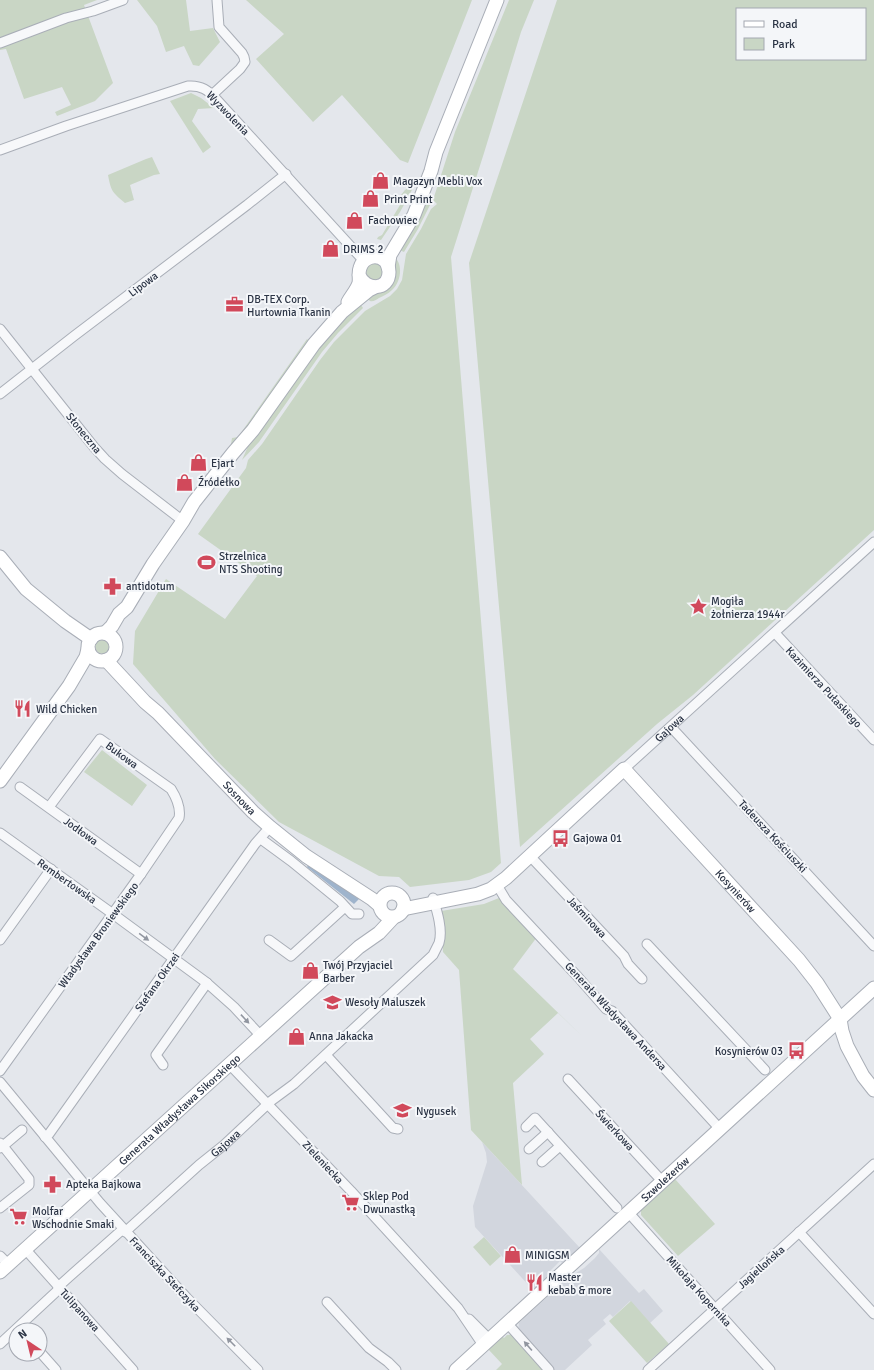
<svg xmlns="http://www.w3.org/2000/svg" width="874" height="1370" font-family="Signika,sans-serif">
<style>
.built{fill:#d2d6de}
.green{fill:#c9d6c5;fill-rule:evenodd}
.water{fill:#9fb4cc}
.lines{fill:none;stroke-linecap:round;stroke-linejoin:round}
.street-casing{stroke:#a9aeb7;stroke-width:11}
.secondary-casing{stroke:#a9aeb7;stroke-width:15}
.street{stroke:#f7f8fa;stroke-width:9}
.secondary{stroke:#fff;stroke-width:13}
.oneway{fill:#9196a0}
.labels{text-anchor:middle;stroke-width:4;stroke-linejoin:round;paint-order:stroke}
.street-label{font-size:11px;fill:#2b3445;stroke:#f4f6f9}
.poi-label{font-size:11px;fill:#2b3445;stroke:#f4f6f9;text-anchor:start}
</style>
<rect width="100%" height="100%" fill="#e4e7ec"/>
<path class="built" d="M482 1142 580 1248 562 1263 560 1261 550 1271 552 1273 533 1290 475 1227 473 1206 487 1162 486 1153Z
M599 1249 639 1293 644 1289 663 1311 650 1323 630 1301 613 1317 610 1314 603 1320 606 1324 588 1340 592 1345 565 1370H554L518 1330 519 1323 568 1278 584 1268 595 1258 599 1253Z"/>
<path class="green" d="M0 0H97L84 5 113 83 95 101 57 116 55 112 71 105 62 87 24 99 6 49 0 50Z
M137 0H186L190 31 213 28 220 42 199 66 193 65 184 46 166 52 157 26Z
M246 0H472L408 163 400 160 342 95 313 122 256 59 284 34Z
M509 0H534L521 32 484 153 451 257 501 863 491 872 469 880 410 887 399 877 379 876 279 822 215 759 133 664 135 631 166 579 225 619 257 576 198 534 246 468 248 460 262 444 320 360 334 342 365 311 390 296 397 289 402 280 406 254 421 229 431 209 437 204 433 200 455 132Z
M557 0H874V530L693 695 657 724 520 847 469 263ZM737 9H865V59H737Z
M191 93 201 98 214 108 198 109 192 121 211 147 203 153 170 101Z
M152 157 160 174 154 175 130 185 134 200 125 203C112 192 111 191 108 175L146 159Z
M413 184V188L400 212 381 240 377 239 378 237 382 235 403 200 401 195 405 190Z
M425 204 430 205 418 229 404 252 397 249Z
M393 256C404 263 401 282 392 290 388 294 383 296 379 298 376 300 373 302 370 301 369 300 366 298 365 297L378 291Z
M365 272a9 9 0 1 1 18 0a9 9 0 1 1-18 0Z
M359 302 363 308 338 333 322 352 259 442 242 460 249 444 261 426 313 352Z
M307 339 309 341 249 428 232 447 231 444 232 438 238 437Z
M95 646a8 8 0 1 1 16 0a8 8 0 1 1-16 0Z
M102 750 147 785 132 806 84 772Z
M504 896 537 937 513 969 581 1035 558 1013 530 1039 544 1054 513 1083 522 1185 471 1130 459 970 443 952 441 911 484 904Z
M675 1179 715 1224 678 1256 641 1215V1210Z
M484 1237 501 1256 490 1266 473 1247Z
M631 1301 669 1344 647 1363 609 1321Z
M512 1333 545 1370H496L502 1364 488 1349 502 1336 504 1338 507 1335H509Z"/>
<path class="water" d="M309 864 359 899 354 904 307 867Z"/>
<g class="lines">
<defs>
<g id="street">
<path d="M0 43 66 18 93 11 123 0"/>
<path d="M212 95 240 69 245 62 244 57 242 53 219 27 217 0"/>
<path d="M0 150 66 126 188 86C201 85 208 90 217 100L364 261"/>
<path d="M0 329 94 447 105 459 122 474 183 521"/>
<path d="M0 394 74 336 247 205 286 174"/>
<path d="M775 633 874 740"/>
<path d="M671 727 874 946"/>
<path id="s1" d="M624 769 874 542"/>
<path d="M20 787 141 874"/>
<path d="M0 833 113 914 207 983 234 1007 261 1036"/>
<path d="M261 839 291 861 340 901 352 914H359"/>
<path d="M530 856 624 956 628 964 642 979"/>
<path d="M497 885 506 900 578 977 606 1009 612 1011 720 1129"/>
<path d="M0 940 51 869"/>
<path d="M269 940 291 956 345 907"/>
<path d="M647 944 765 1070"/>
<path d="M326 1055 393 1128 398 1129"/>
<path d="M163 1065 156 1055 207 983"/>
<path d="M230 1065 351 1191 458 1308 483 1345"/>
<path d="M0 1071 141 874 179 818C181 808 176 797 171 789L100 739 49 807"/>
<path d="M568 1079 662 1181"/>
<path d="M0 1082 100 1203 187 1298 258 1370"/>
<path d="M526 1127 535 1118 617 1208"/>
<path d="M45 1137 49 1134 255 844 270 827"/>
<path d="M0 1143 3 1146 22 1130"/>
<path d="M0 1148 3 1146 29 1179V1185L0 1208"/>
<path d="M529 1149 548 1132"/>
<path d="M542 1162 560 1146"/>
<path d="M628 1212 770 1370"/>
<path id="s2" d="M125 1232 199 1165 224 1145 271 1101 294 1084 433 955C435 951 437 947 439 943 443 930 437 911 433 898"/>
<path d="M799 1232 874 1314"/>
<path d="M26 1250 133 1370"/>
<path d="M0 1256 4 1260"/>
<path d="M327 1302 369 1348 388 1362 396 1370"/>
<path d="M469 1319 489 1339"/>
<path d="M507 1323 549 1370"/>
<path d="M0 1344 57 1291 59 1286 69 1277 123 1229"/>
<path d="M40 1352 56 1370"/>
<path d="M648 1370 874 1164"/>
</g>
<g id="secondary">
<path d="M388 267 390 255 414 215 431 171 436 152 497 0"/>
<path d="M348 302C351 296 357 290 359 283 360 278 358 273 360 268 363 257 377 253 385 261 388 264 389 268 389 272 389 291 365 291 359 275"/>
<path d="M0 557 26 589 65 621 91 639"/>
<circle cx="102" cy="647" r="14"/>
<path d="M105 633 112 626 119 614 127 607 153 564 183 521 194 502 233 453 253 430 314 344 342 312 369 290 375 287"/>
<path id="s3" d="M106 660 145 702 158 713 253 812 270 827 306 856 372 899 379 905"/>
<path d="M0 781 69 686 86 657 88 649"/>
<circle cx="392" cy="905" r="12"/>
<path id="s4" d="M403 909 478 894 491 889 506 878 624 769 799 960 817 983 840 1019 842 1031 847 1046 863 1076 874 1090"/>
<path id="s5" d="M0 1272 359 947 379 933 393 918"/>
<path id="s6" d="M456 1370 874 988"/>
</g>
</defs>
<use href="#street" class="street-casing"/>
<use href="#secondary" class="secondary-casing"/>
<use href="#street" class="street"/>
<use href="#secondary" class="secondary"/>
</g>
<defs><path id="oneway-solid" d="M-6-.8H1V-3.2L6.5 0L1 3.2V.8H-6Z"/></defs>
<g class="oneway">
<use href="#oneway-solid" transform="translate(144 937) rotate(36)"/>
<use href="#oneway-solid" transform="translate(245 1019) rotate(47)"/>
<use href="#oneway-solid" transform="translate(231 1342) rotate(-135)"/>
<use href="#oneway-solid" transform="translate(528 1346) rotate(-131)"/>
</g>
<defs>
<symbol id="shop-bare" viewBox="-9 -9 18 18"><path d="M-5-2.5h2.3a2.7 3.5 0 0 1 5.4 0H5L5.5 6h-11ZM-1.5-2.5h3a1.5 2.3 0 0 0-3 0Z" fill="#d1495b" stroke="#f4f6f9" stroke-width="2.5" paint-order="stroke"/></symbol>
<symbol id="office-bare" viewBox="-9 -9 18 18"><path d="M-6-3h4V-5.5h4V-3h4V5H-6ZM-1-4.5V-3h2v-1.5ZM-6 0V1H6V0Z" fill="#d1495b" stroke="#f4f6f9" stroke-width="2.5" paint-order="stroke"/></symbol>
<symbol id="stadium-bare" viewBox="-9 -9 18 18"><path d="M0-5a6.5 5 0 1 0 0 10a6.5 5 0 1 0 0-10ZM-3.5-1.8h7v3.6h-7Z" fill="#d1495b" stroke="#f4f6f9" stroke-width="2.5" paint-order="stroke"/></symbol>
<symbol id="pharmacy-bare" viewBox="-9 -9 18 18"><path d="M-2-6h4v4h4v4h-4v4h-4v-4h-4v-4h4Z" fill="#d1495b" stroke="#f4f6f9" stroke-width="2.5" paint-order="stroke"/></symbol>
<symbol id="sight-bare" viewBox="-9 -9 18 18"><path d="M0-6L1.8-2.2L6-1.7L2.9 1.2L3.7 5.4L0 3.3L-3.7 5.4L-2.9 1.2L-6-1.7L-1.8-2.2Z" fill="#d1495b" stroke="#f4f6f9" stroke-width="2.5" paint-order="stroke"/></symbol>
<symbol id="restaurant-bare" viewBox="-9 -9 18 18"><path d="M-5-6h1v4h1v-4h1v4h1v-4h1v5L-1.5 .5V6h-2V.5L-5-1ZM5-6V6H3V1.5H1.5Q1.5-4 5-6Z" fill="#d1495b" stroke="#f4f6f9" stroke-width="2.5" paint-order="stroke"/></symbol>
<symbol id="bus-bare" viewBox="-9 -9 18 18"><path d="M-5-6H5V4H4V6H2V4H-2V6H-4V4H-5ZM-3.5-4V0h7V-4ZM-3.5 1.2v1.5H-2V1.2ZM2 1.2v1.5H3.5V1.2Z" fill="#d1495b" stroke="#f4f6f9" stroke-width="2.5" paint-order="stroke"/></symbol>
<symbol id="school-bare" viewBox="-9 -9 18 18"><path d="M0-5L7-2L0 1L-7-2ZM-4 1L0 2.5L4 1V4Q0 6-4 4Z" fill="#d1495b" stroke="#f4f6f9" stroke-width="2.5" paint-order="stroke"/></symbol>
<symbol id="supermarket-bare" viewBox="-9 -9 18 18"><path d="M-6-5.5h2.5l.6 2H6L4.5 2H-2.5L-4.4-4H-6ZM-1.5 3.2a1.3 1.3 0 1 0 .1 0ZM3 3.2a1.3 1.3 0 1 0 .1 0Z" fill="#d1495b" stroke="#f4f6f9" stroke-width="2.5" paint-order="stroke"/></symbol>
</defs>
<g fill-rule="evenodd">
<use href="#shop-bare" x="368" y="168" width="25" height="25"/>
<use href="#shop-bare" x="358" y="186" width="25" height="25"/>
<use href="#shop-bare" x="342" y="208" width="25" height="25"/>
<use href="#shop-bare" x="318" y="236" width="25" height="25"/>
<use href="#office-bare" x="222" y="292" width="25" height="25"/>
<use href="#shop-bare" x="186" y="450" width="25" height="25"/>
<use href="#shop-bare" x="172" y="470" width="25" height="25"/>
<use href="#stadium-bare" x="194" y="550" width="25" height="25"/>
<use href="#pharmacy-bare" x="100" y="574" width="25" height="25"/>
<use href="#sight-bare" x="686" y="594" width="25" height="25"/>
<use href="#restaurant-bare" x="10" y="696" width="25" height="25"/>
<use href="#bus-bare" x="548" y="826" width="25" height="25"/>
<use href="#shop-bare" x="298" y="958" width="25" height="25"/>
<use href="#school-bare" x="320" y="990" width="25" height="25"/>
<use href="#shop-bare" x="284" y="1024" width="25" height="25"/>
<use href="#bus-bare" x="784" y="1038" width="25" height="25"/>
<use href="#school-bare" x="390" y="1098" width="25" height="25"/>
<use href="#pharmacy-bare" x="40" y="1172" width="25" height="25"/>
<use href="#supermarket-bare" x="338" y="1190" width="25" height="25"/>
<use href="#supermarket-bare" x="6" y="1204" width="25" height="25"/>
<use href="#shop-bare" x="500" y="1242" width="25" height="25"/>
<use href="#restaurant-bare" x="522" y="1270" width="25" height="25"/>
</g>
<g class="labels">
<g class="street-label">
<text transform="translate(228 113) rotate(46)" y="4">Wyzwolenia</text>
<text transform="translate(143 284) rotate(-37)" y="4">Lipowa</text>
<text transform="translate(84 433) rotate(51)" y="4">Słoneczna</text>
<text transform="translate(824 687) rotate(47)" y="4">Kazimierza Pułaskiego</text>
<text dy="4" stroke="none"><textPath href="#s1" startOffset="61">Gajowa</textPath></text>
<text transform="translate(122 755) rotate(36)" y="4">Bukowa</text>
<text dy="4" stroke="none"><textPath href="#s3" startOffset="192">Sosnowa</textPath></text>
<text transform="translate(81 831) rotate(36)" y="4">Jodłowa</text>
<text transform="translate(773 836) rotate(47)" y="4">Tadeusza Kościuszki</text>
<text transform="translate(67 881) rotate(35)" y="4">Rembertowska</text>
<text dy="4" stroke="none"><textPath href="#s4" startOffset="435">Kosynierów</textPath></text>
<text transform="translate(587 917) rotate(47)" y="4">Jaśminowa</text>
<text transform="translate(98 935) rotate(-54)" y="4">Władysława Broniewskiego</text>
<text transform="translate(157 982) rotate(-55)" y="4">Stefana Okrzei</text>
<text transform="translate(616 1016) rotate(47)" y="4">Generała Władysława Andersa</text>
<text dy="4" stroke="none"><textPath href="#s5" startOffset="242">Generała Władysława Sikorskiego</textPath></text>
<text transform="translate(615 1130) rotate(47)" y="4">Świerkowa</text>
<text dy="4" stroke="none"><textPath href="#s2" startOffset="134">Gajowa</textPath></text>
<text transform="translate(323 1162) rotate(47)" y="4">Zieleniecka</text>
<text dy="4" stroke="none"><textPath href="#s6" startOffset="283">Szwoleżerów</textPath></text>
<text transform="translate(761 1267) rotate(-42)" y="4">Jagiellońska</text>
<text transform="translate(165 1274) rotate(47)" y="4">Franciszka Stefczyka</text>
<text transform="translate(699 1291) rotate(48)" y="4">Mikołaja Kopernika</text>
<text transform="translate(80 1310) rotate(48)" y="4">Tulipanowa</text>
</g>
<g class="poi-label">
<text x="393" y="185">Magazyn Mebli Vox</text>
<text x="384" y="203">Print Print</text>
<text x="368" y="224">Fachowiec</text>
<text x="343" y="253">DRIMS 2</text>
<text x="247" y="303">DB-TEX Corp.<tspan x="247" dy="13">Hurtownia Tkanin</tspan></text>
<text x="211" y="467">Ejart</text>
<text x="198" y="486">Źródełko</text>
<text x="219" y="560">Strzelnica<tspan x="219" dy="13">NTS Shooting</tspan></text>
<text x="126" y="590">antidotum</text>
<text x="711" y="605">Mogiła<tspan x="711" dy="13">żołnierza 1944r</tspan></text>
<text x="36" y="713">Wild Chicken</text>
<text x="573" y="842">Gajowa 01</text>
<text x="323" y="969">Twój Przyjaciel<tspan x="323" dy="13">Barber</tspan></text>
<text x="345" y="1006">Wesoły Maluszek</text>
<text x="309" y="1040">Anna Jakacka</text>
<text x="783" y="1055" text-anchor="end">Kosynierów 03</text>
<text x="416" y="1115">Nygusek</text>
<text x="66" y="1188">Apteka Bajkowa</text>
<text x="363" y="1200">Sklep Pod<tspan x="363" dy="13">Dwunastką</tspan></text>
<text x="32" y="1215">Molfar<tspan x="32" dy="13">Wschodnie Smaki</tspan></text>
<text x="525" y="1259">MINIGSM</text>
<text x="548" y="1281">Master<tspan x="548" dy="13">kebab &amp; more</tspan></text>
</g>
</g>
<rect x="736" y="8" width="130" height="52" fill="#f4f6f9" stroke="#a4a8b1"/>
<rect x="744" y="21" width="20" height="6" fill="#ffffff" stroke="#a4a8b1"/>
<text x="772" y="28" font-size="12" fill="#2b3445">Road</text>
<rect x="744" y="38" width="20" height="12" fill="#c9d6c5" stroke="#a4a8b1"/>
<text x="772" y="48" font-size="12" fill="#2b3445">Park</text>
<g transform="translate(28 1342) rotate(325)"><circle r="19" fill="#f4f6f9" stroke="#a4a8b1"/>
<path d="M0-3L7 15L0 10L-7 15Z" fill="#d1495b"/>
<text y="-6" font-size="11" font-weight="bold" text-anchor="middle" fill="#2b3445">N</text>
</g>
</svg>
